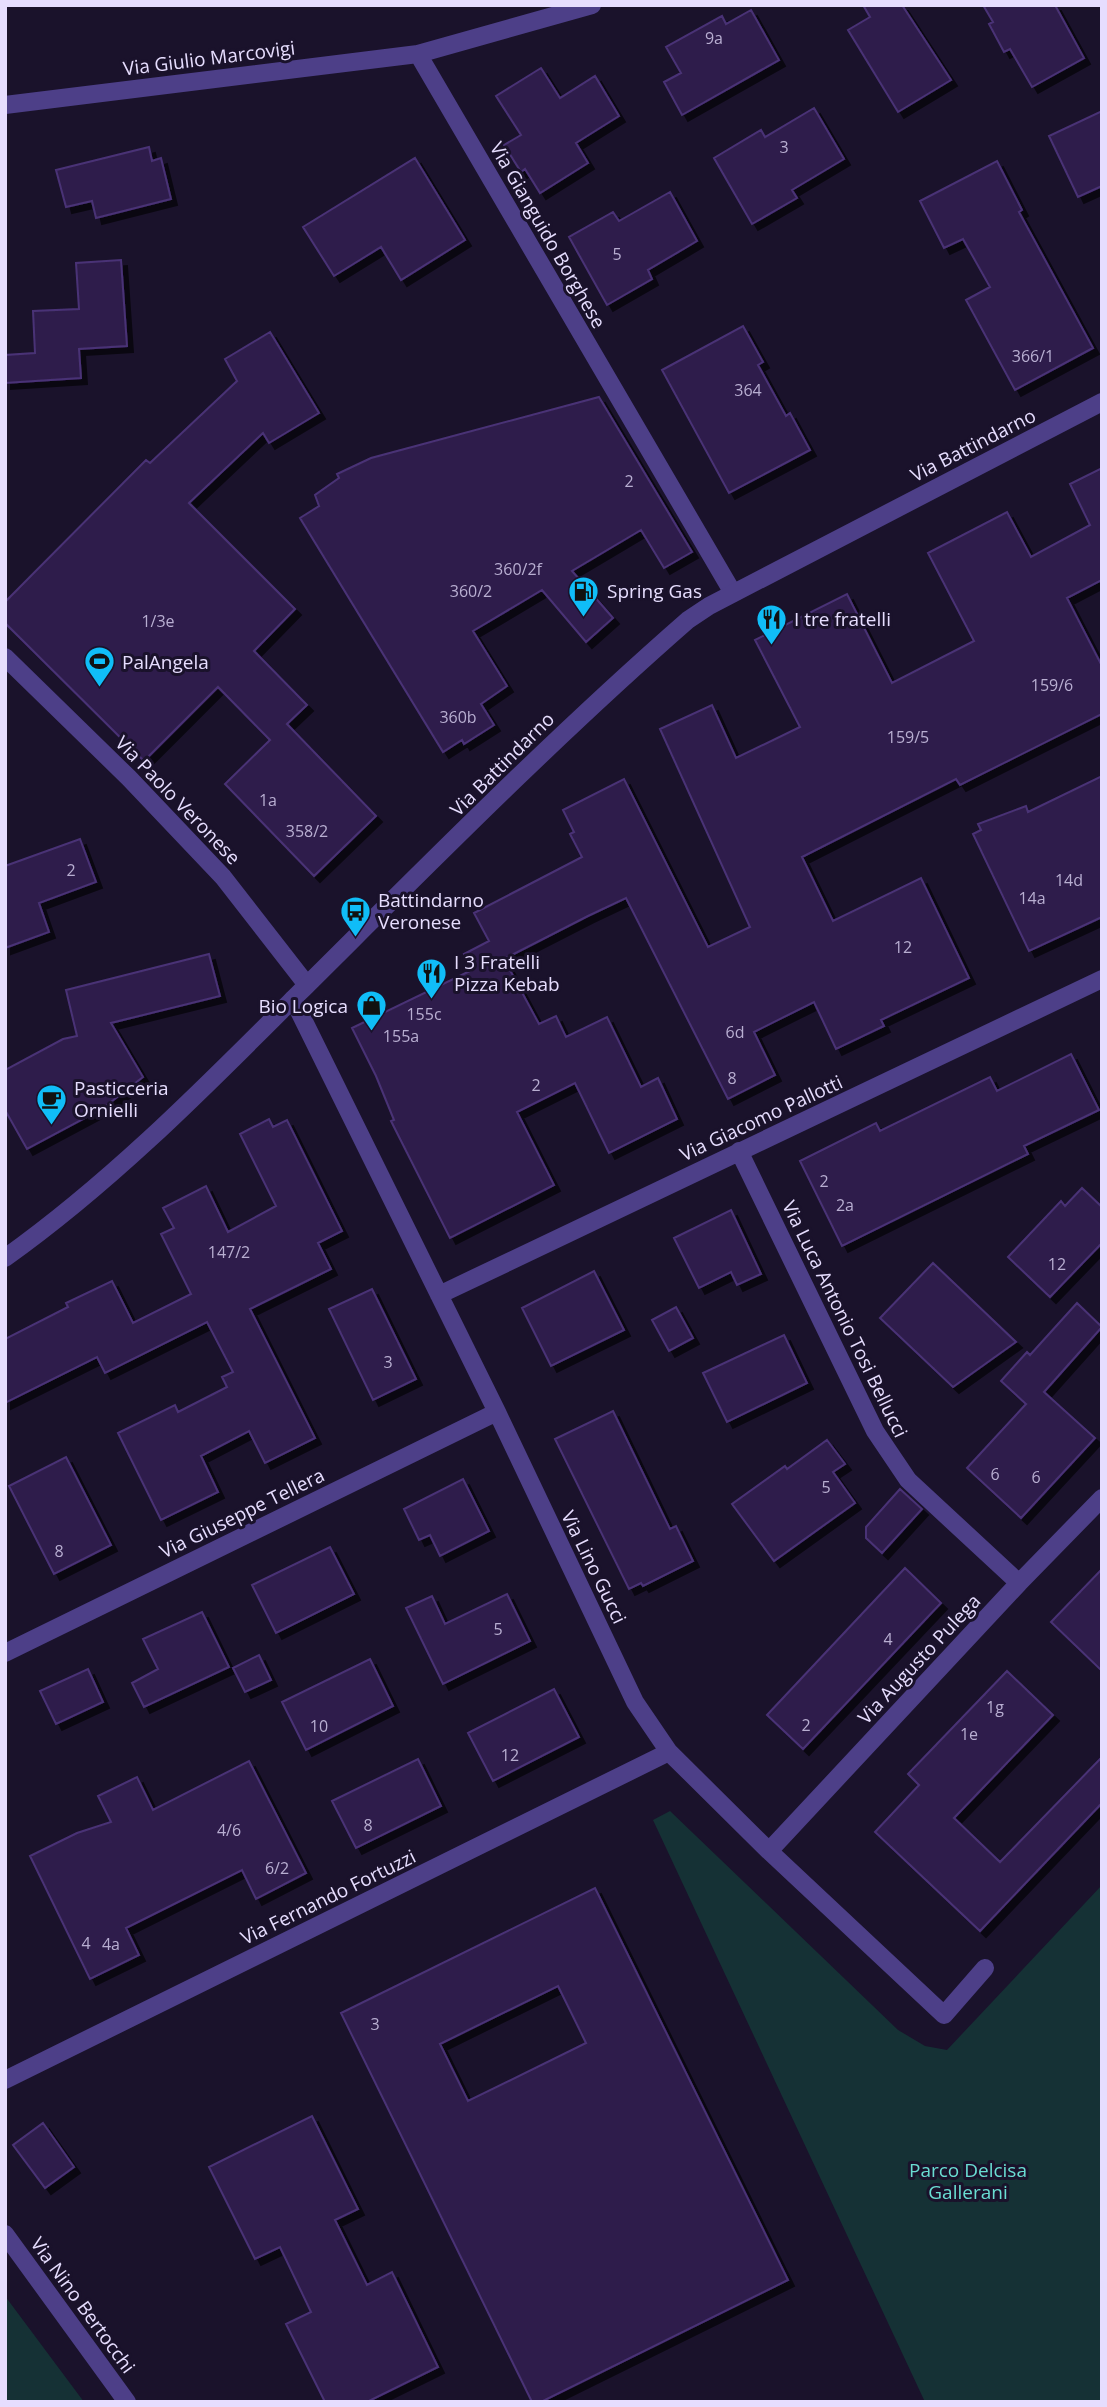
<svg xmlns="http://www.w3.org/2000/svg" width="1107" height="2407" font-family="'Open Sans',sans-serif">
<style>
.green{fill:#153135}
.building{fill:#2f1f4b;stroke:#4a3276;stroke-width:2;fill-rule:evenodd;filter:url(#shadow)}
.lines{fill:none;stroke-linecap:round;stroke-linejoin:round}
.minor{stroke:#4d3f88;stroke-width:18}
.tertiary{stroke:#4d3f88;stroke-width:18}
.labels{text-anchor:middle;stroke-width:6;stroke-linejoin:round;paint-order:stroke}
.number-label{font-size:16px;fill:#b8aed1}
.street-label{font-size:19px;fill:#e6ddfe;stroke:#1a122b}
.poi-label{font-size:19px;fill:#e6ddfe;stroke:#1a122b;text-anchor:start}
.park-label{font-size:19px;fill:#6addd2;stroke:#1a122b}
</style>
<defs>
<filter id="shadow"><feDropShadow dx="6" dy="6" stdDeviation="0" flood-color="#0009"/></filter>
</defs>
<rect width="100%" height="100%" fill="#1a122b"/>
<path class="green" d="M670 1811 898 2030 925 2046 947 2050 1102 1885V2402H925L653 1820Z
M5 2296 84 2402H5Z"/>
<path class="building" d="M863 5H902L951 80 898 112 848 30 870 17Z
M983 5H1055L1084 58 1032 87 1010 49 1004 52 989 24 993 22Z
M751 10 779 60 682 115 664 82 681 73 666 47 722 16 726 24Z
M541 68 560 98 595 76 619 116 576 143 588 163 540 193 525 169 521 172 504 145 521 135 496 96Z
M814 108 844 159 792 190 797 198 752 224 714 158 761 130 765 137Z
M1102 111V186L1078 197 1049 136Z
M149 147 152 161 161 158 171 199 96 218 92 201 66 207 56 170Z
M415 158 465 240 401 280 381 247 334 276 303 227Z
M997 161 1022 210 1019 212 1093 348 1015 390 966 300 990 287 963 239 944 248 920 201Z
M670 192 697 241 648 270 652 279 607 305 569 237 613 212 619 221Z
M121 260 127 346 79 349 81 378 5 383V355L35 353 33 311 79 309 76 263Z
M743 326 763 362 758 365 786 416 790 413 810 450 729 493 662 370Z
M270 332 319 413 269 443 263 433 189 503 295 609 254 651 307 705 287 724 376 816 314 876 225 784 270 740 218 687 144 761 5 623V602L146 460 150 463 237 381 225 359Z
M599 397 692 552 664 568 641 530 572 571 613 618 586 642 542 590 473 631 507 686 481 704 494 725 464 744 462 740 443 752 300 518 319 506 315 495 339 478 337 474 371 458Z
M1102 468V580L1067 598 1102 666V714L960 785 956 779 802 857 833 921 921 878 969 978 881 1020 884 1026 836 1049 814 1002 754 1032 775 1075 728 1099 626 898 588 916 504 959 539 1024 556 1016 566 1037 607 1017 641 1087 658 1078 677 1119 609 1153 575 1083 517 1112 554 1185 450 1238 391 1121 394 1120 376 1076 352 1028 472 970 464 954 489 941 474 913 582 857 570 834 574 832 563 810 624 779 708 947 750 927 660 729 712 705 736 758 800 727 755 640 847 594 892 683 974 641 928 553 1007 512 1031 557 1090 525 1070 484Z
M1102 776V917L1029 951 973 834 981 830 978 824 1026 806 1028 812Z
M80 839 96 882 39 903 49 932 5 948V866Z
M209 954 220 996 111 1023 143 1077 102 1109 27 1149 5 1110V1070L63 1039 77 1036 66 990Z
M1071 1054 1099 1110 1024 1146 1028 1154 842 1246 800 1161 876 1123 880 1131 990 1077 997 1091Z
M269 1119 273 1127 287 1120 342 1231 318 1243 331 1269 250 1309 315 1438 265 1463 249 1431 201 1456 218 1492 161 1520 118 1433 175 1405 178 1412 227 1387 222 1377 233 1372 207 1322 105 1373 97 1357 5 1403V1339L68 1307 66 1303 112 1281 133 1323 191 1294 161 1234 174 1228 163 1208 206 1186 228 1232 276 1206 240 1134Z
M1082 1188 1102 1207V1243L1050 1297 1008 1257 1061 1201 1065 1206Z
M731 1210 761 1274 737 1285 731 1272 699 1288 674 1238Z
M933 1263 1016 1342 953 1387 880 1318Z
M594 1271 624 1330 551 1366 522 1308Z
M372 1289 416 1379 373 1400 329 1309Z
M1077 1303 1102 1327 1044 1392 1095 1438 1021 1518 967 1468 1026 1404 1001 1381 1027 1352 1030 1355Z
M676 1307 693 1338 669 1351 652 1320Z
M784 1335 807 1383 727 1422 703 1373Z
M613 1411 670 1529 676 1526 693 1561 643 1586 641 1583 629 1589 555 1439Z
M827 1440 845 1464 833 1472 855 1503 774 1561 732 1504 785 1466 787 1469Z
M66 1457 111 1545 54 1574 9 1486Z
M463 1479 489 1531 440 1556 430 1535 419 1540 404 1509Z
M900 1489 922 1509 882 1553 866 1538V1527Z
M330 1547 354 1594 276 1633 252 1585Z
M905 1568 941 1603 803 1749 767 1715Z
M1102 1569V1671L1051 1622Z
M507 1594 530 1641 443 1684 406 1608 432 1596 445 1624Z
M202 1612 229 1667 144 1707 132 1683 158 1669 143 1639Z
M259 1655 271 1680 245 1692 233 1668Z
M370 1659 393 1706 306 1750 282 1702Z
M88 1669 103 1702 56 1724 40 1691Z
M1007 1671 1053 1715 954 1818 1000 1862 1102 1757V1803L980 1931 875 1832 919 1785 908 1774Z
M554 1689 579 1737 493 1781 468 1733Z
M418 1759 441 1806 356 1848 332 1801Z
M249 1761 306 1873 256 1899 242 1870 126 1928 139 1955 90 1979 30 1856 77 1833 111 1822 98 1796 137 1777 153 1810Z
M595 1888 788 2280 541 2402H532L341 2013ZM558 1986 586 2043 468 2101 440 2044Z
M312 2116 358 2209 335 2220 367 2285 392 2272 438 2367 367 2402H325L286 2324 311 2312 280 2247 255 2259 209 2167Z
M43 2123 74 2167 45 2188 13 2145Z"/>
<g class="lines">
<path class="minor" d="M418 54 733 593
M5 105 418 54 592 5
M5 657 129 778 223 877 307 985
M293 999 497 1412 635 1702 669 1752 769 1851 944 2015 985 1968
M739 1151 875 1431 908 1480 1019 1583
M439 1295 1102 979
M5 1653 497 1412
M769 1851 1019 1583 1102 1498
M5 2080 669 1752
M5 2234 127 2402"/>
<path class="tertiary" d="M5 1258C113 1181 206 1086 299 993 427 866 553 738 688 620L709 606 1102 402"/>
</g>
<defs>
<symbol id="fuel-pin" viewBox="-11 -11 22 30"><path d="M0 17L-7.5 6A9.5 9.5 0 1 1 7.5 6Z" fill="#10bdf7" stroke="#1a122b"/><path d="M-5.5-6h7V0h2V4h1.3V-2.5L3-4.5l.8-.8L6-3V5H2.5V1h-1V6h-7ZM-4.2-4.7v3.2H.2V-4.7Z" fill="#111"/></symbol>
<symbol id="restaurant-pin" viewBox="-11 -11 22 30"><path d="M0 17L-7.5 6A9.5 9.5 0 1 1 7.5 6Z" fill="#10bdf7" stroke="#1a122b"/><path d="M-5-6h1v4h1v-4h1v4h1v-4h1v5L-1.5 .5V6h-2V.5L-5-1ZM5-6V6H3V1.5H1.5Q1.5-4 5-6Z" fill="#111"/></symbol>
<symbol id="stadium-pin" viewBox="-11 -11 22 30"><path d="M0 17L-7.5 6A9.5 9.5 0 1 1 7.5 6Z" fill="#10bdf7" stroke="#1a122b"/><path d="M0-5a6.5 5 0 1 0 0 10a6.5 5 0 1 0 0-10ZM-3.5-1.8h7v3.6h-7Z" fill="#111"/></symbol>
<symbol id="bus-pin" viewBox="-11 -11 22 30"><path d="M0 17L-7.5 6A9.5 9.5 0 1 1 7.5 6Z" fill="#10bdf7" stroke="#1a122b"/><path d="M-5-6H5V4H4V6H2V4H-2V6H-4V4H-5ZM-3.5-4V0h7V-4ZM-3.5 1.2v1.5H-2V1.2ZM2 1.2v1.5H3.5V1.2Z" fill="#111"/></symbol>
<symbol id="shop-pin" viewBox="-11 -11 22 30"><path d="M0 17L-7.5 6A9.5 9.5 0 1 1 7.5 6Z" fill="#10bdf7" stroke="#1a122b"/><path d="M-5-2.5h2.3a2.7 3.5 0 0 1 5.4 0H5L5.5 6h-11ZM-1.5-2.5h3a1.5 2.3 0 0 0-3 0Z" fill="#111"/></symbol>
<symbol id="cafe-pin" viewBox="-11 -11 22 30"><path d="M0 17L-7.5 6A9.5 9.5 0 1 1 7.5 6Z" fill="#10bdf7" stroke="#1a122b"/><path d="M-5.5-4.5H6V0H3Q3 3.5 0 3.5H-2.5Q-5.5 3.5-5.5 0ZM3-3.2v2h1.7v-2ZM-6 4.5H4V6H-6Z" fill="#111"/></symbol>
</defs>
<g fill-rule="evenodd">
<use href="#fuel-pin" x="566" y="574" width="35" height="47"/>
<use href="#restaurant-pin" x="754" y="602" width="35" height="47"/>
<use href="#stadium-pin" x="82" y="644" width="35" height="47"/>
<use href="#bus-pin" x="338" y="894" width="35" height="47"/>
<use href="#restaurant-pin" x="414" y="956" width="35" height="47"/>
<use href="#shop-pin" x="354" y="988" width="35" height="47"/>
<use href="#cafe-pin" x="34" y="1082" width="35" height="47"/>
</g>
<g class="labels">
<g class="number-label">
<text x="714" y="44">9a</text>
<text x="784" y="153">3</text>
<text x="617" y="260">5</text>
<text x="1033" y="362">366/1</text>
<text x="748" y="396">364</text>
<text x="629" y="487">2</text>
<text x="518" y="575">360/2f</text>
<text x="471" y="597">360/2</text>
<text x="158" y="627">1/3e</text>
<text x="1052" y="691">159/6</text>
<text x="458" y="723">360b</text>
<text x="908" y="743">159/5</text>
<text x="268" y="806">1a</text>
<text x="307" y="837">358/2</text>
<text x="71" y="876">2</text>
<text x="1069" y="886">14d</text>
<text x="1032" y="904">14a</text>
<text x="903" y="953">12</text>
<text x="424" y="1020">155c</text>
<text x="735" y="1038">6d</text>
<text x="401" y="1042">155a</text>
<text x="732" y="1084">8</text>
<text x="536" y="1091">2</text>
<text x="824" y="1187">2</text>
<text x="845" y="1211">2a</text>
<text x="229" y="1258">147/2</text>
<text x="1057" y="1270">12</text>
<text x="388" y="1368">3</text>
<text x="995" y="1480">6</text>
<text x="1036" y="1483">6</text>
<text x="826" y="1493">5</text>
<text x="59" y="1557">8</text>
<text x="498" y="1635">5</text>
<text x="888" y="1645">4</text>
<text x="995" y="1713">1g</text>
<text x="806" y="1731">2</text>
<text x="319" y="1732">10</text>
<text x="969" y="1740">1e</text>
<text x="510" y="1761">12</text>
<text x="368" y="1831">8</text>
<text x="229" y="1836">4/6</text>
<text x="277" y="1874">6/2</text>
<text x="86" y="1949">4</text>
<text x="111" y="1950">4a</text>
<text x="375" y="2030">3</text>
</g>
<g class="street-label">
<text transform="translate(209 58) rotate(-7)" y="7">Via Giulio Marcovigi</text>
<text transform="translate(548 235) rotate(60)" y="7">Via Gianguido Borghese</text>
<text transform="translate(973 445) rotate(-27)" y="7">Via Battindarno</text>
<text transform="translate(502 764) rotate(-45)" y="7">Via Battindarno</text>
<text transform="translate(178 800) rotate(46)" y="7">Via Paolo Veronese</text>
<text transform="translate(761 1118) rotate(-25)" y="7">Via Giacomo Pallotti</text>
<text transform="translate(845 1319) rotate(64)" y="7">Via Luca Antonio Tosi Bellucci</text>
<text transform="translate(242 1513) rotate(-26)" y="7">Via Giuseppe Tellera</text>
<text transform="translate(594 1567) rotate(64)" y="7">Via Lino Gucci</text>
<text transform="translate(919 1659) rotate(-47)" y="7">Via Augusto Pulega</text>
<text transform="translate(328 1897) rotate(-26)" y="7">Via Fernando Fortuzzi</text>
<text transform="translate(83 2305) rotate(54)" y="7">Via Nino Bertocchi</text>
</g>
<g class="poi-label">
<text x="607" y="598">Spring Gas</text>
<text x="794" y="626">I tre fratelli</text>
<text x="122" y="669">PalAngela</text>
<text x="378" y="907">Battindarno<tspan x="378" dy="22">Veronese</tspan></text>
<text x="454" y="969">I 3 Fratelli<tspan x="454" dy="22">Pizza Kebab</tspan></text>
<text x="348" y="1013" text-anchor="end">Bio Logica</text>
<text x="74" y="1095">Pasticceria<tspan x="74" dy="22">Ornielli</tspan></text>
</g>
<g class="park-label">
<text x="968" y="2177">Parco Delcisa<tspan x="968" dy="22">Gallerani</tspan></text>
</g>
</g>
<rect width="1107" height="2407" fill="none" stroke="#e6ddfe" stroke-width="14"/>
</svg>
